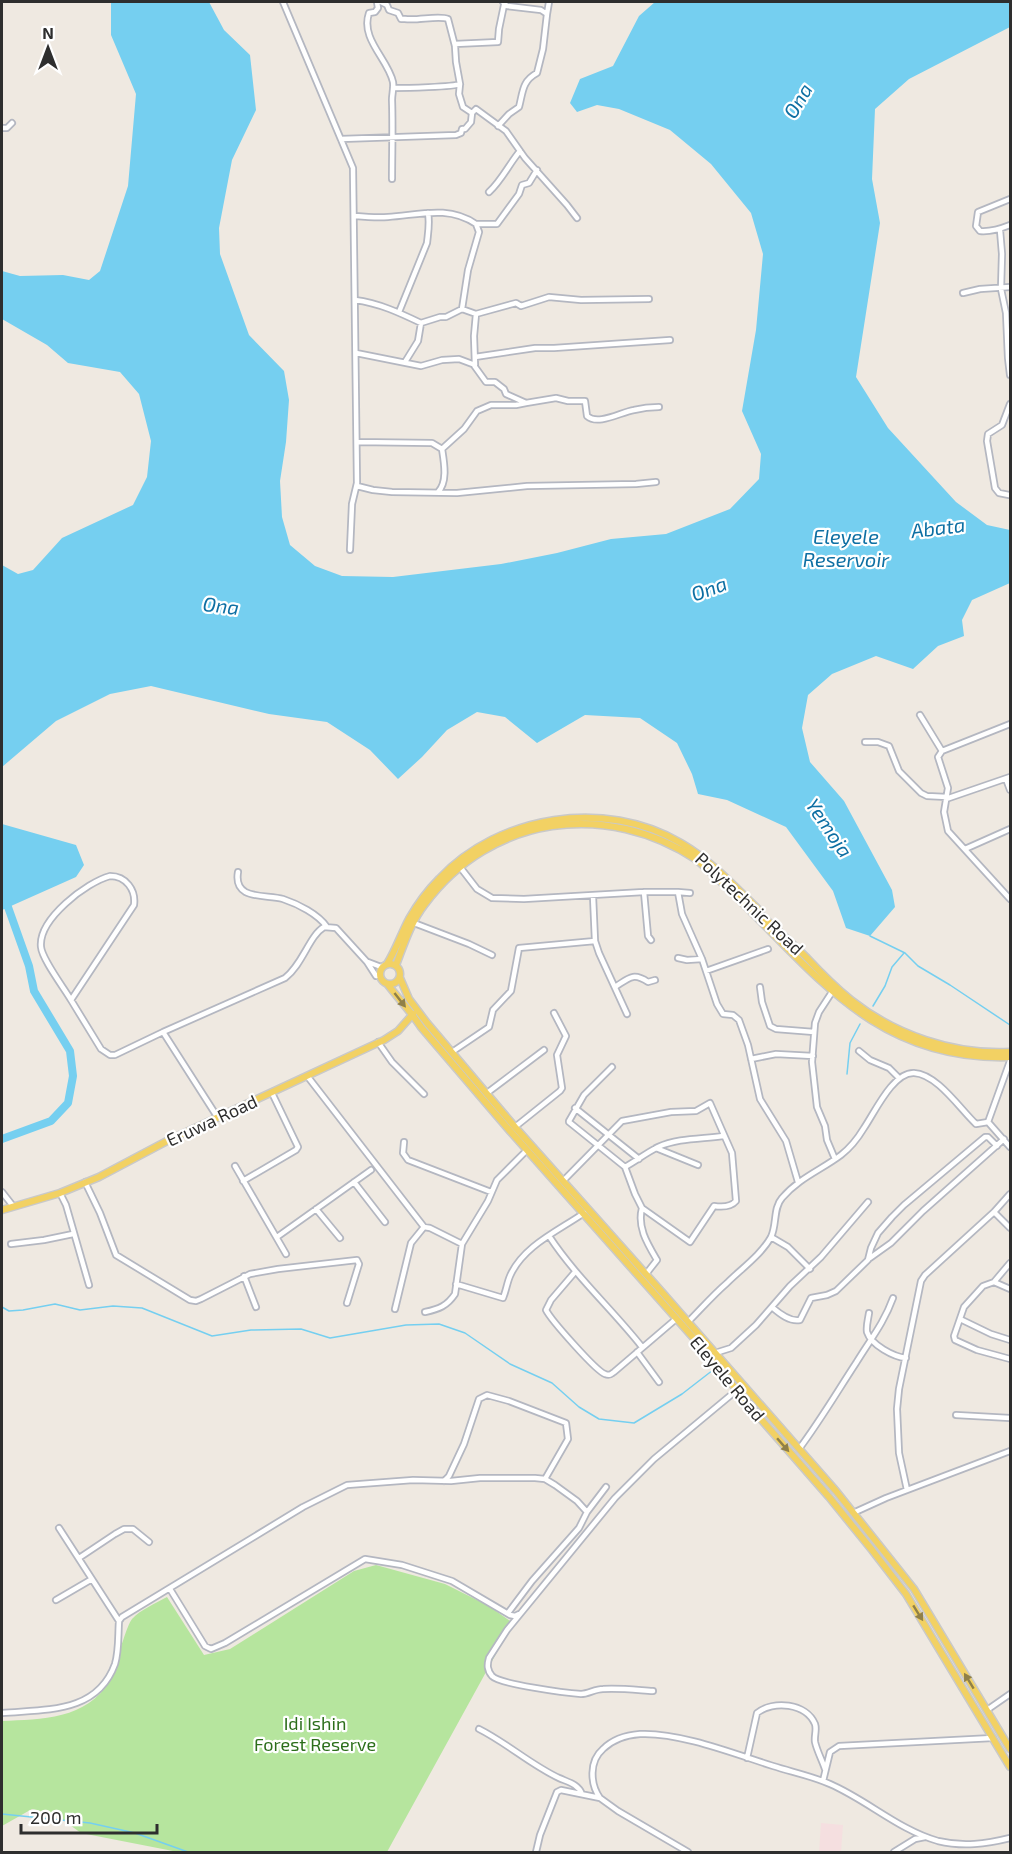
<svg xmlns="http://www.w3.org/2000/svg" width="1012" height="1854" font-family="'Exo 2',sans-serif">
<style>
.medical{fill:#f5dfe0}
.green{fill:#b6e59e}
.water{fill:#75cff0}
.lines{fill:none;stroke-linecap:round;stroke-linejoin:round}
.stream{stroke:#75cff0;stroke-width:1.5}
.river{stroke:#75cff0;stroke-width:8}
.minor-casing{stroke:#b4b7c1;stroke-width:8}
.major-casing{stroke:#c9c9c9;stroke-width:9}
.minor{stroke:#fff;stroke-width:4.5}
.major{stroke:#f2d163;stroke-width:6}
.oneway{fill:#908048}
.labels{text-anchor:middle;stroke-width:4.5;stroke-linejoin:round;paint-order:stroke}
.street-label{font-size:18px;fill:#2e2e2e;stroke:#fff}
.park-label{font-size:18px;fill:#2c6e1b;stroke:#fff}
.water-label{font-size:20px;font-style:italic;fill:#0d6fa3;stroke:#fff}
</style>
<rect width="100%" height="100%" fill="#efe9e1"/>
<path class="medical" d="M821 1823 843 1825 841 1852H819Z"/>
<path class="green" d="M376 1565 445 1584 489 1606 513 1623 387 1852H178L81 1833 56 1815 32 1809 2 1826V1721C41 1719 87 1720 110 1680 112 1675 114 1668 116 1663 119 1654 127 1625 132 1619 140 1610 156 1603 167 1597L204 1655 230 1649 354 1571Z"/>
<path class="water" d="M111 2H209L224 30 250 55 256 110 232 160 219 228 220 254 249 335 284 371 289 400 286 442 280 481 282 517 290 545 315 566 342 576 393 577 501 564 557 553 611 539 666 534 730 509 759 479 761 454 742 411 756 330 763 254 751 213 711 164 670 130 619 109 597 105 577 112 570 103 580 79 613 66 639 16 655 2H1010V27L909 79 875 109 872 179 880 223 856 377 888 428 956 502 987 525 1010 530V583L972 600 962 620 964 636 938 646 913 669 876 656 832 674 808 695 802 728 810 762 844 801 892 890 895 907 870 936 846 928 833 891 786 827 727 800 698 794 692 774 677 743 640 718 585 715 537 743 505 717 477 712 447 730 422 757 398 779 370 750 327 722 269 714 151 686 110 694 56 721 2 767V565L18 574 33 570 62 538 133 505 147 477 151 441 139 394 120 372 68 363 47 345 2 319V271L20 276 63 275 89 280 100 271 128 186 136 94 111 35Z
M2 824 76 845 84 865 76 877 2 910Z"/>
<g class="lines">
<path class="stream" d="M870 936 905 953 918 966 950 985 1010 1025
M873 1006 885 986 892 967 904 953
M847 1074 850 1043 860 1024
M2 1307 9 1311 23 1310 55 1304 80 1310 113 1306 142 1308 212 1336 251 1330 301 1329 330 1338 406 1325 439 1324 465 1333 510 1364 552 1383 579 1407 599 1419 634 1423 682 1394 713 1370
M2 1814 90 1823 135 1833 188 1852"/>
<path class="river" d="M2 902 8 907 29 966 34 991 70 1051 73 1076 68 1103 51 1121 2 1139"/>
<defs>
<path id="minor" d="M283 2 353 168 357 483 352 504 350 550
M377 2 378 8 375 12 369 13C360 39 388 59 393 82 394 88 392 94 392 100 393 127 392 153 392 179
M547 14 549 2
M455 44 498 42 499 29 504 5
M393 88C404 88 454 87 460 84
M472 113 476 109 506 131 525 158 567 205 577 218
M498 126 509 114 519 107C523 92 522 81 537 73L543 49 547 14 541 10 507 6 503 2
M2 128H7L12 123
M341 139 456 135 461 133 462 129H465L471 122 472 113 463 107 459 94 460 84 456 62 455 46 448 19C439 15 417 21 405 19H401L398 13 389 10 387 5 381 2
M489 192C502 180 509 164 520 151
M1010 199 978 212 976 226 980 231C991 232 1000 229 1010 225
M355 216C366 217 377 218 388 217 419 215 448 205 476 224L479 232 468 270 462 309
M476 224H497L519 194 522 185 529 183 537 170
M1000 230 1002 254 1001 289 1006 313 1008 358 1010 375
M963 293 980 289 1010 287
M355 300C379 303 400 313 421 323L440 317H446L462 309 476 314 474 336 475 365 459 359 442 360 421 366 356 353
M399 312 427 243C428 233 430 223 428 213
M476 314 516 303 521 306 549 297 581 300 649 299
M475 357 535 348H554L670 340
M405 362 418 341 421 323
M473 364 486 382H495L504 389 506 394 526 403 556 398 568 401H585L587 416C598 426 621 412 634 410 642 408 651 407 659 407
M357 442 432 443 442 449C444 462 448 482 438 492
M442 449 464 429 477 411 491 405H516L526 403
M357 486 373 490 392 492 457 493 527 486 636 484 656 482
M1009 495 999 493 995 488 987 441 988 434 1002 425 1010 404
M920 715 942 751
M1010 724 942 751 938 757 948 788 944 812 948 831 1010 899
M865 742H878L889 746 899 771 921 793 927 796 947 797
M1006 779 1010 790
M946 799 1010 777
M965 849 1010 829
M460 867 477 889 492 898 524 899 644 892H678L682 914 702 959 717 1004 723 1014 733 1015 739 1020 748 1045 760 1099 786 1141 798 1182
M238 872C233 901 266 894 283 899 298 904 318 914 327 927
M110 876C126 876 136 890 134 905L71 1000C64 988 42 959 41 947 38 919 87 882 110 876Z
M644 892 648 936 651 940
M678 892 690 893
M593 896 595 941 599 953 627 1014
M414 923 469 944 492 955
M678 958 687 960 702 959
M368 962 381 967 385 965
M706 971 768 949
M615 987C629 978 633 972 648 982L655 980
M760 987 762 1002 770 1026 776 1029 814 1032
M832 992 819 1012 815 1023 812 1062 817 1107 825 1126 827 1140 835 1159
M71 1000 101 1049 110 1055H115L163 1032 285 978C303 964 309 936 324 927L336 928 367 962 376 976 379 975
M163 1032 218 1118
M378 1042 392 1062 424 1094
M859 1051 870 1060 889 1068 899 1078
M452 1052 489 1027 493 1010 511 991 519 948 595 941
M751 1059 776 1054 813 1056
M308 1077 424 1227 430 1228 462 1244
M487 1093 544 1050
M575 1108 639 1159
M988 1122 1010 1061
M515 1127 560 1091 562 1088 557 1055 566 1036 554 1013
M404 1142 403 1153 408 1160 491 1192
M656 1148 698 1165
M235 1166 286 1254
M625 1167C636 1161 646 1153 658 1147 678 1138 701 1139 723 1136
M243 1181 296 1150 298 1147 272 1093
M563 1181 622 1121 671 1112 696 1111 710 1103 732 1153 736 1201C731 1207 721 1207 714 1206L690 1242 642 1208 635 1194 625 1167 569 1122V1121L584 1095 612 1067
M85 1182 100 1213 116 1255 190 1300 196 1301 201 1299 250 1274 278 1269 357 1260 359 1264 347 1303
M354 1182 385 1222
M2 1192 13 1206
M60 1193 66 1205 89 1285
M642 1208C637 1227 647 1243 657 1260L646 1274
M316 1209 340 1238
M994 1212 1010 1228
M549 1236C576 1277 612 1309 642 1347
M277 1237 371 1170
M771 1237 788 1247 810 1269
M11 1244 44 1240 73 1234
M870 1258 891 1243 923 1211 1004 1139
M1010 1263 994 1282 983 1286 964 1307 954 1336 955 1340 977 1350 1010 1359
M575 1272 551 1300 546 1310C551 1320 596 1371 605 1374 610 1376 611 1374 614 1372L676 1319
M244 1276 256 1307
M994 1282 1010 1289
M456 1284 503 1298C506 1291 507 1283 510 1276 523 1246 558 1231 584 1213
M773 1308C780 1314 790 1322 800 1320L811 1298 827 1295 836 1291 868 1260 871 1248 878 1233 892 1217 904 1205 985 1137H988L997 1146
M395 1309 411 1243 424 1227
M425 1312C439 1309 447 1306 455 1294L462 1244 488 1201 497 1180 527 1150
M869 1313C868 1320 866 1326 867 1332 871 1345 894 1357 906 1358
M960 1319 991 1334 1010 1340
M688 1322C701 1309 713 1295 727 1283 741 1269 761 1255 771 1237 777 1225 773 1208 782 1198 799 1178 821 1170 841 1155 850 1148 858 1138 864 1128 875 1112 893 1072 914 1073 937 1074 960 1109 976 1124L988 1122 1010 1147
M637 1352 659 1382
M715 1353 731 1348 756 1325 790 1286 821 1257 868 1202
M956 1415 1010 1418
M799 1449C820 1421 837 1392 856 1363 870 1340 884 1323 893 1298
M444 1481 449 1476 464 1444 479 1399 487 1395 509 1401 566 1423 568 1439 545 1479
M907 1490 899 1453 897 1409 899 1389 921 1281 925 1275 994 1212 1010 1194
M853 1513 886 1498 1010 1451
M59 1528 119 1621
M79 1558 115 1534 124 1529H133L149 1542
M170 1589 205 1646 211 1649 225 1643 365 1559 402 1565 452 1581 510 1615 515 1616 519 1614
M56 1600 92 1579
M508 1613 532 1581 579 1528 587 1512 606 1487
M653 1691C637 1690 620 1688 603 1689 595 1689 588 1694 581 1694 566 1693 499 1684 492 1676 487 1670 487 1665 489 1658L507 1630 615 1498 654 1459 743 1385
M987 1710 1010 1694
M2 1713C45 1709 97 1714 115 1664 119 1651 118 1635 119 1621L122 1617 303 1507 347 1485 413 1480 451 1481 480 1478H535L545 1479 555 1485 577 1501 587 1512
M479 1729C507 1743 531 1765 559 1778 568 1782 578 1784 582 1794
M747 1758 757 1713C773 1700 806 1703 815 1724 817 1730 814 1736 815 1742 817 1751 822 1760 825 1769
M823 1781 830 1752 839 1746 993 1738
M600 1798C590 1784 589 1761 603 1749 613 1739 627 1735 640 1734 679 1732 735 1754 773 1766 792 1772 812 1776 830 1784 867 1800 899 1830 938 1841 963 1847 986 1844 1010 1838
M536 1852 540 1835 557 1792 561 1790 600 1798 618 1811 688 1852
M894 1852 915 1839 925 1837"/>
<path id="major" d="M380 974a10 10 0 1 1 20 0a10 10 0 1 1-20 0Z
M387 964C396 950 401 934 409 919 417 905 427 891 439 879 499 815 605 798 681 843 712 861 735 887 760 911V914C776 929 792 943 807 958 821 973 835 987 851 1000 895 1035 954 1055 1010 1052
M396 965C404 944 411 922 425 904 491 815 607 800 697 860 799 947 858 1062 1010 1057
M400 978 409 999 427 1023 515 1127 661 1291 836 1491 914 1589 1010 1749
M388 985C399 999 411 1012 421 1027L510 1131 714 1361 746 1402 829 1497 872 1550 906 1594 1010 1767
M2 1210 60 1193 99 1177 167 1141 384 1040 398 1031 413 1014"/>
</defs>
<use href="#minor" class="minor-casing"/>
<use href="#major" class="major-casing"/>
<use href="#minor" class="minor"/>
<use href="#major" class="major"/>
</g>
<defs><path id="oneway-solid" d="M-6-.8H1V-3.2L6.5 0L1 3.2V.8H-6Z" transform="scale(1.5)"/></defs>
<g class="oneway">
<use href="#oneway-solid" transform="translate(400 1000) rotate(52)"/>
<use href="#oneway-solid" transform="translate(783 1445) rotate(49)"/>
<use href="#oneway-solid" transform="translate(918 1613) rotate(58)"/>
<use href="#oneway-solid" transform="translate(969 1681) rotate(-121)"/>
</g>
<g class="labels">
<g class="street-label">
<text transform="translate(749 904) rotate(43)" y="6">Polytechnic Road</text>
<text transform="translate(212 1121) rotate(-25)" y="6">Eruwa Road</text>
<text transform="translate(727 1379) rotate(50)" y="6">Eleyele Road</text>
</g>
<g class="park-label">
<text x="315" y="1730">Idi Ishin<tspan x="315" dy="21">Forest Reserve</tspan></text>
</g>
<g class="water-label">
<text transform="translate(798 101) rotate(-59)" y="7">Ona</text>
<text transform="translate(938 528) rotate(-7)" y="7">Abata</text>
<text x="846" y="544">Eleyele<tspan x="846" dy="23">Reservoir</tspan></text>
<text transform="translate(709 589) rotate(-20)" y="7">Ona</text>
<text transform="translate(221 606) rotate(7)" y="7">Ona</text>
<text transform="translate(829 828) rotate(56)" y="7">Yemoja</text>
</g>
</g>
<rect width="1012" height="1854" fill="none" stroke="#2e2e2e" stroke-width="6"/>
<g transform="translate(48 48)" stroke="#ffffff" stroke-width="4.5" paint-order="stroke">
<path d="M0-4.5L10 22L0 15L-10 22Z" fill="#2e2e2e"/>
<text y="-9" font-size="16" font-weight="bold" text-anchor="middle" fill="#2e2e2e">N</text>
</g>
<path d="M21 1824v9h136v-9" fill="none" stroke="#2e2e2e" stroke-width="3"/>
<text x="30" y="1824" font-size="18" fill="#2e2e2e" stroke="#ffffff" stroke-width="4.5" paint-order="stroke">200 m</text>
</svg>
